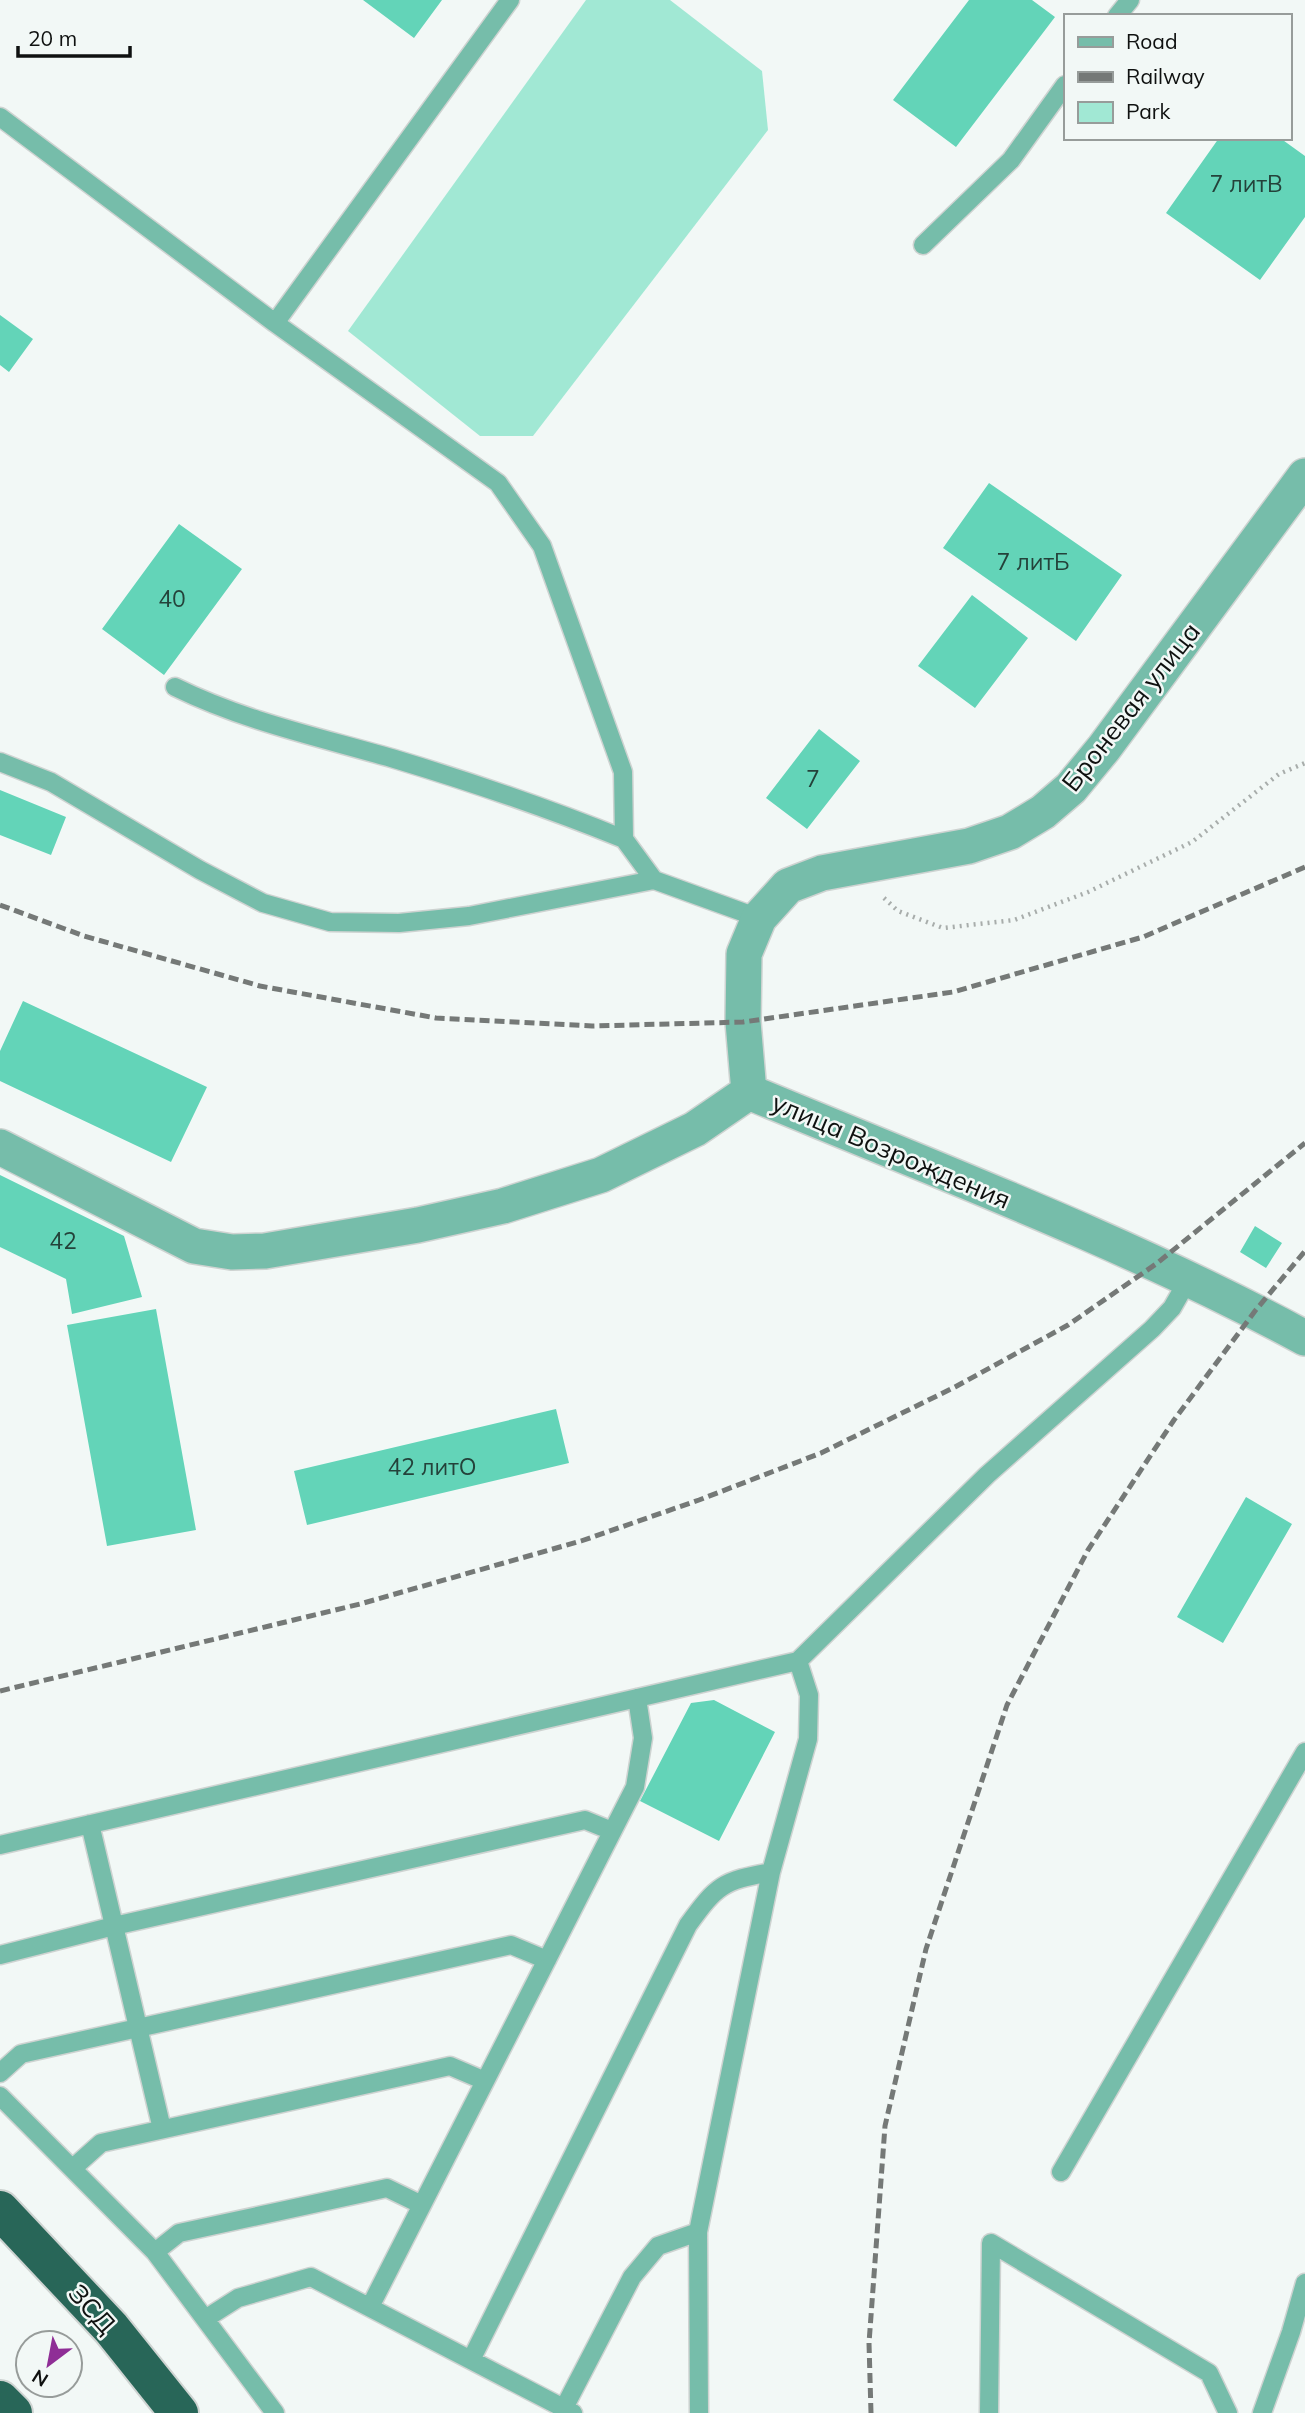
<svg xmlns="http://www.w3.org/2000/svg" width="1305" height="2413" font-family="Mulish,sans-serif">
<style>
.green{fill:#a1e8d4}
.building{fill:#63d4b8}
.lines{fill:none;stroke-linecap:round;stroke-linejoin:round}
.lane-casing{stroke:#ced3d1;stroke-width:21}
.street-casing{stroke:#ced3d1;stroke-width:38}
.highway-casing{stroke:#ced3d1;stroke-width:42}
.path{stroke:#a8adab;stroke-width:4.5;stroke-dasharray:2 5;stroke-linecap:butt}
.lane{stroke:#76bdaa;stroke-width:18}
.street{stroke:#76bdaa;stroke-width:35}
.highway{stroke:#286658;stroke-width:38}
.rail{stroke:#757977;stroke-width:5;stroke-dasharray:10 5;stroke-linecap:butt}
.labels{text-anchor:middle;stroke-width:5;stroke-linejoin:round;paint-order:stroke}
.number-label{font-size:23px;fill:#24423a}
.street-label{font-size:26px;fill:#0f1110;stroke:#f2f8f6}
</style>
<rect width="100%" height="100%" fill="#f2f8f6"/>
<path class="green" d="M586 0H670L762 71 768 130 533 436H480L348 331Z"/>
<path class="building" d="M363 0H442L414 38Z
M969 0H1032L1055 17 956 147 893 100Z
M1219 138H1280L1305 156V217L1260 280 1166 213Z
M0 315 33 339 9 372 0 365Z
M989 483 1122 575 1076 641 943 548Z
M179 524 242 569 164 675 102 629Z
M972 595 1028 638 975 708 918 666Z
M819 729 860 761 807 829 766 798Z
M0 790 66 817 51 855 0 835Z
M23 1001 207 1087 171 1162 0 1081V1051Z
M0 1175 124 1236 142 1297 72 1314 66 1279 0 1247Z
M1255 1226 1282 1243 1266 1268 1240 1252Z
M156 1309 196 1530 107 1546 67 1325Z
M556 1409 569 1463 307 1525 294 1471Z
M1246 1497 1292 1524 1223 1643 1177 1617Z
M714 1700 775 1732 719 1841 640 1801 691 1703Z"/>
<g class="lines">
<defs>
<path id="lane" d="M1117 16 1130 0
M0 117 275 323 510 0
M923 245 1011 160 1065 85
M275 323 498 483 542 546 623 772 624 839 654 880
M175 687C246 722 323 738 398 760 474 783 550 809 624 839
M0 762 51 782 200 870 263 903 330 922 399 923 469 916 654 880 759 918
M90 1824 162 2129
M0 1845 798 1661 987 1475 1152 1329 1172 1308 1188 1280
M0 1955 114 1926 585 1820 612 1831
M0 2073 21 2054 511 1945 547 1960
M0 2096 155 2252 275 2413
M73 2168 101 2143 450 2066 485 2081
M1061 2172 1305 1752
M155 2252 179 2233 387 2188 422 2205
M370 2307 635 1787 643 1738 637 1698
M205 2319 238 2298 311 2277 573 2413
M471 2360 688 1925C717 1885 722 1881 771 1872
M564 2408 632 2277 658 2246 698 2232
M699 2413 698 2232 771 1872 808 1739 809 1695 798 1661
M989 2413 991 2243 1209 2373 1228 2413
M1262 2413 1291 2332 1305 2283"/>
<path id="street" d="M749 1092 743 1022 744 954 759 918 788 886 822 873 969 846 1010 832 1043 812 1071 788 1104 748 1305 476
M749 1092C936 1170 1127 1242 1305 1338
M0 1147 194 1246 232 1252 265 1251 418 1225 503 1206 601 1175 695 1129 749 1092"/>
<path id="highway" d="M0 2210 111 2328 179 2413
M0 2400 13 2413"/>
</defs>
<use href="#lane" class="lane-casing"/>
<use href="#street" class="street-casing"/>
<use href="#highway" class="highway-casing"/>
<path class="path" d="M884 898 898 911 943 928 1014 920 1088 892 1192 842 1279 774 1305 763"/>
<use href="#lane" class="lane"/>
<use href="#street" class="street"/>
<use href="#highway" class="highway"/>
<path class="rail" d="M0 905 84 936 260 986 436 1018 592 1026 743 1022 953 992 1143 937 1305 867
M0 1691 360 1604 581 1541 699 1500 821 1453 955 1387 1068 1325 1156 1264 1305 1143
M871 2413 869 2343 885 2126 926 1949 1007 1705 1088 1550 1174 1420 1255 1311 1305 1251"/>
</g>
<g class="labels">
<g class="number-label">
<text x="1246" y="192">7 литВ</text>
<text x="1033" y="570">7 литБ</text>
<text x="172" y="607">40</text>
<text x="813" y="787">7</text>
<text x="63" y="1249">42</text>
<text x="432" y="1475">42 литО</text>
</g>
<g class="street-label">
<text transform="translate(1131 707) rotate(-52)" y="9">Броневая улица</text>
<text transform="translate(891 1151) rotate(23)" y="9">улица Возрождения</text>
<text transform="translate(92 2309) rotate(48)" y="9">ЗСД</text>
</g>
</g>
<rect x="1064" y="14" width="228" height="126" fill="#f2f8f6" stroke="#979c9a" stroke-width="2"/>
<rect x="1078" y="37" width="35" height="10" fill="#76bdaa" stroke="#979c9a" stroke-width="2"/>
<text x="1126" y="49" font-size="21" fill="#0f1110">Road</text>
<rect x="1078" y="72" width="35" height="10" fill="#757977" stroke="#979c9a" stroke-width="2"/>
<text x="1126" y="84" font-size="21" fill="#0f1110">Railway</text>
<rect x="1078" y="102" width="35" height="21" fill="#a1e8d4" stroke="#979c9a" stroke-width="2"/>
<text x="1126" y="119" font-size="21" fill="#0f1110">Park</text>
<g transform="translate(49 2364) rotate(212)"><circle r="33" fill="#f2f8f6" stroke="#979c9a" stroke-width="2"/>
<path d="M0-5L12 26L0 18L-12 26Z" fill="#8f2e96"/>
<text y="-10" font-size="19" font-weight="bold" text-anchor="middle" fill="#0f1110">N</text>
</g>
<path d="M18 46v10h112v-10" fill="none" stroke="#0f1110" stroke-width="3.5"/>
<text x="28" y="46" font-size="21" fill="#0f1110" stroke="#f2f8f6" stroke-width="5" paint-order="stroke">20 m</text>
</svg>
